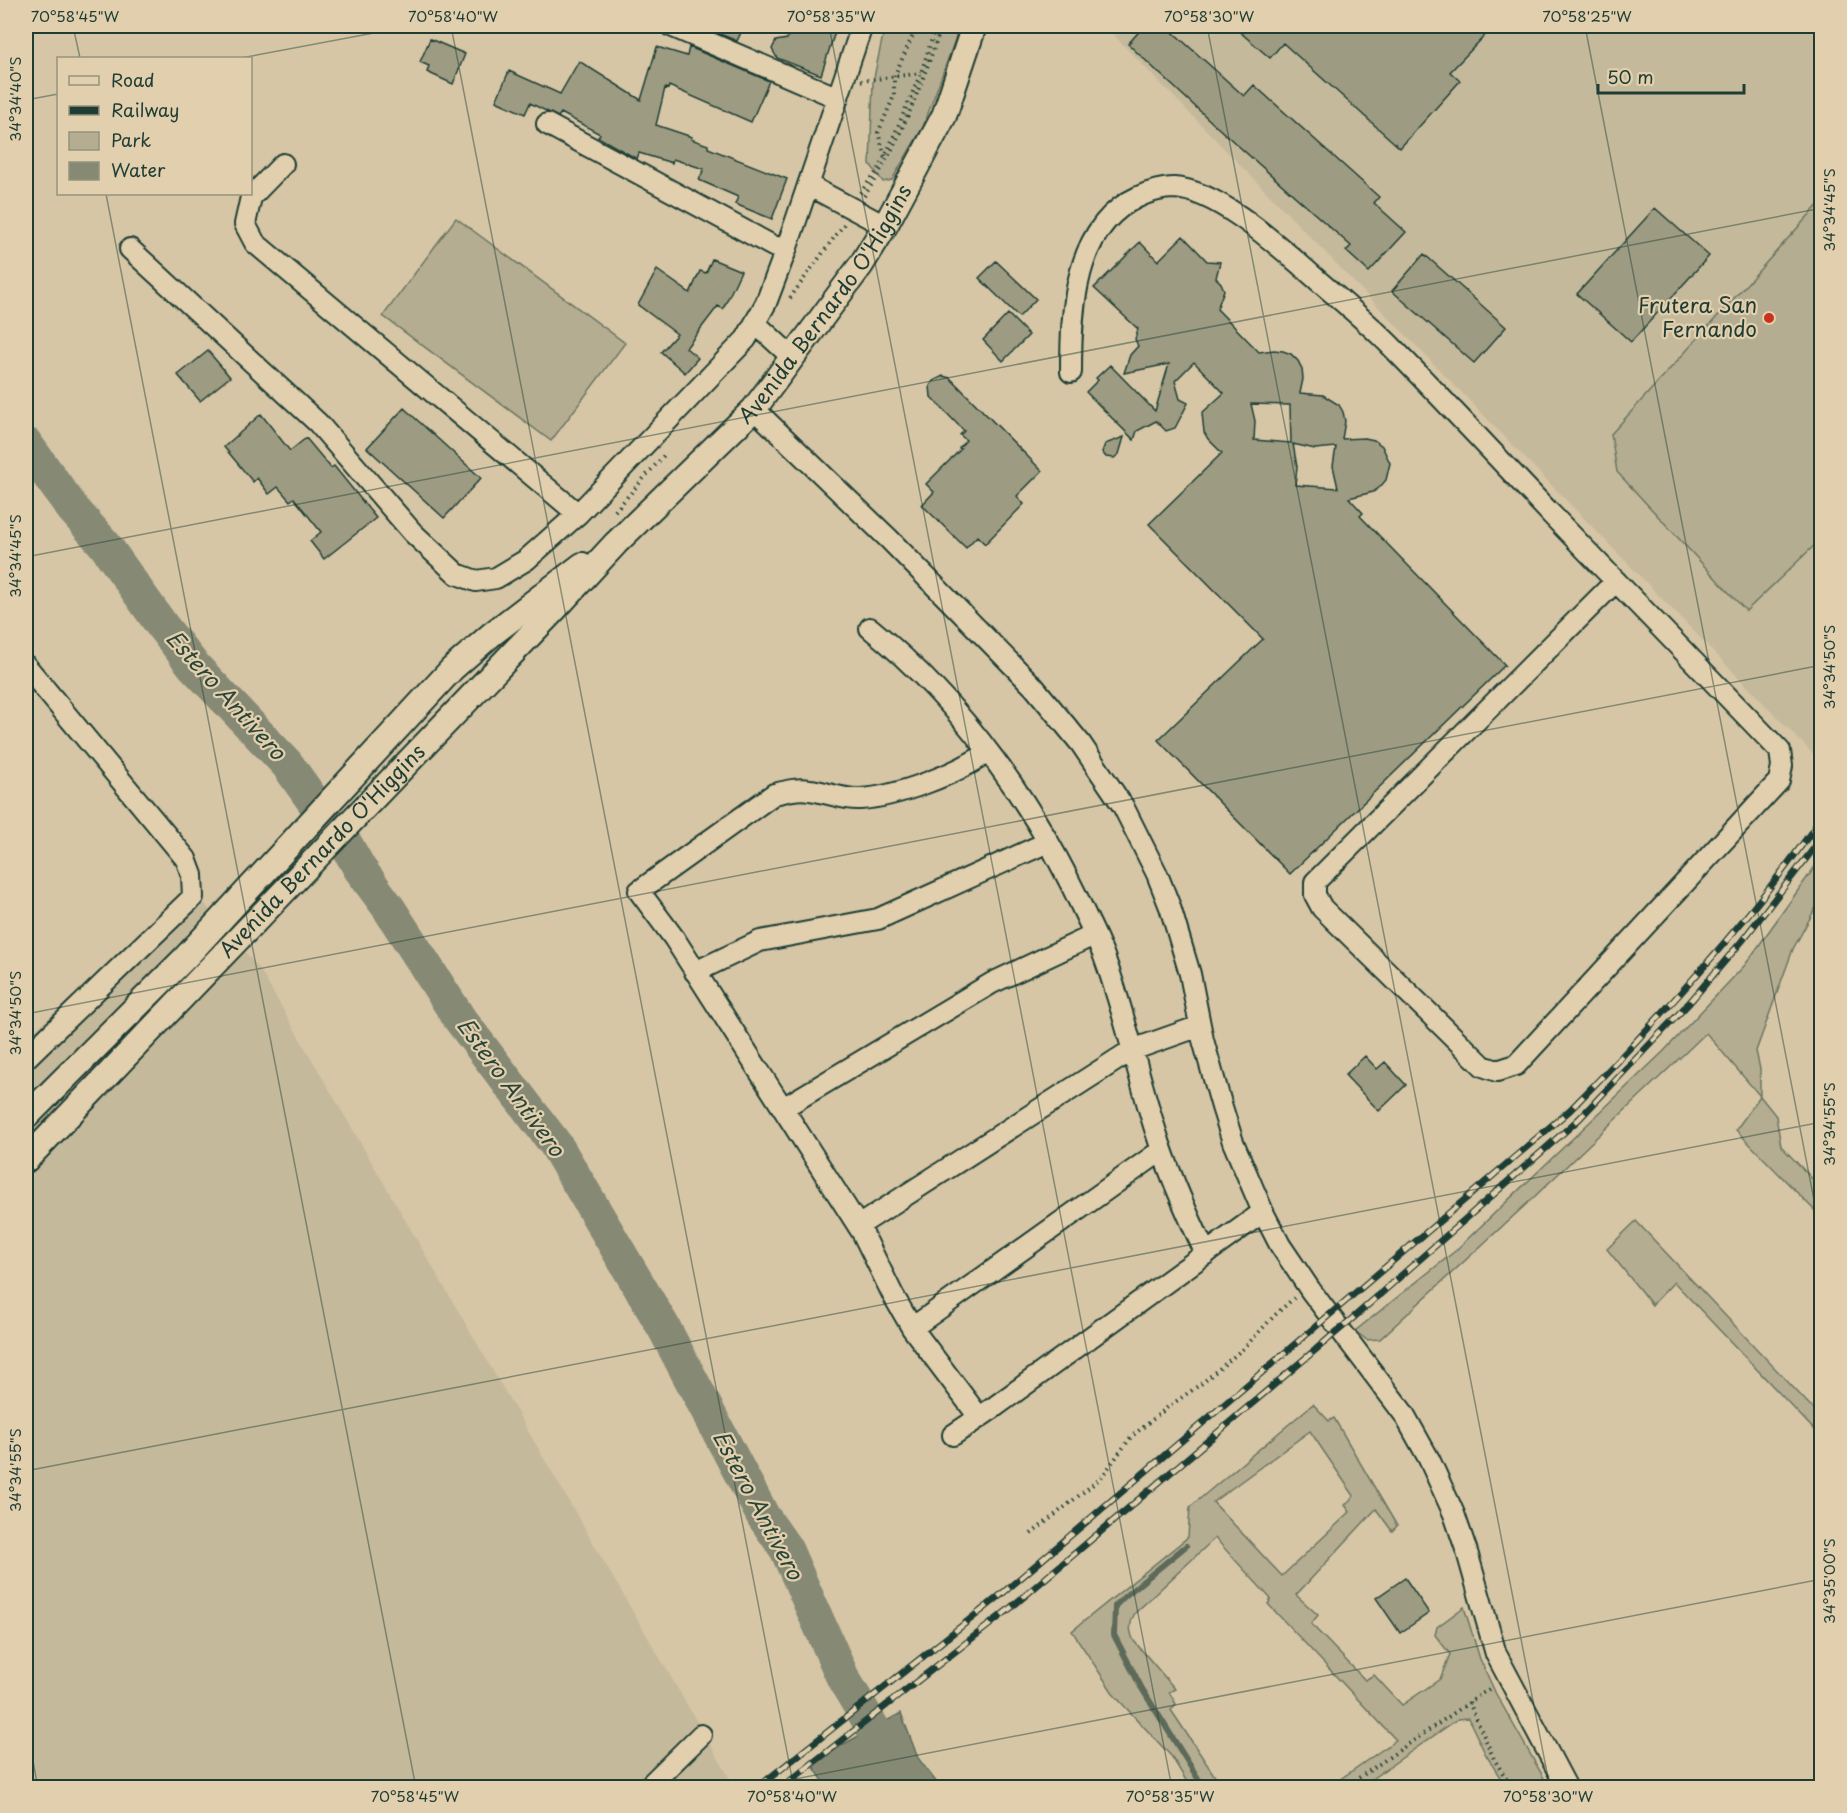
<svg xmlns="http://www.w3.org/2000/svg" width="1847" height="1813" font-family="'Playpen Sans',sans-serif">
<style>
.built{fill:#c5b99b}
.green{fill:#b5ad91;stroke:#6a7562;stroke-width:1.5;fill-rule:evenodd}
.water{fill:#868a74;stroke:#5d6b5a;stroke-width:1.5}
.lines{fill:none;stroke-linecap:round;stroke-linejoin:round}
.stream{stroke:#5d6b5a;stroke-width:6}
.river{stroke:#868a74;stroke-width:34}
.building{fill:#9d9c82;stroke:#1f3d34;stroke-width:1.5;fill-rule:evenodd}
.minor-casing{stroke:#1f3d34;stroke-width:24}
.major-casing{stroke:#1f3d34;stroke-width:28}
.path{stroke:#1f3d34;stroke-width:4;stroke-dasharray:1.5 4.5;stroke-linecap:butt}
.minor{stroke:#e2cfad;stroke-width:20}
.major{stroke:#e2cfad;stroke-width:24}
.rail-casing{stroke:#1f3d34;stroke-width:7}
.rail{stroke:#e2cfad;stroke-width:4.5;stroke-dasharray:14;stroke-linecap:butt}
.ticks{fill:none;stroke:#1f3d34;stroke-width:1.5;stroke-opacity:0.45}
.poi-dot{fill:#c8321e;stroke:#e2cfad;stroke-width:2}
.labels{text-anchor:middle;stroke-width:4.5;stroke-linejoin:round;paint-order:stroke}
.street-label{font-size:21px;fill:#1f3d34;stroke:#e2cfad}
.poi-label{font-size:21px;fill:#1f3d34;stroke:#e2cfad;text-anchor:end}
.water-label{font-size:22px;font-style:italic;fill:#29453a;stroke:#e2cfad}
.neatline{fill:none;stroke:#1f3d34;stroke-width:2}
.ticks-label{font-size:15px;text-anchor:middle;fill:#1f3d34}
</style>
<rect width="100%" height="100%" fill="#d6c6a6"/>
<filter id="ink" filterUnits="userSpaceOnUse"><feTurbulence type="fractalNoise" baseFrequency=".0167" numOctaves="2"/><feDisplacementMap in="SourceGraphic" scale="12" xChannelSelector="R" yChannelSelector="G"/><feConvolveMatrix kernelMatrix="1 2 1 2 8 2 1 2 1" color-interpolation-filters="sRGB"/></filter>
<g filter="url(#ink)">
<path class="built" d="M1105 26H1821L1822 741 1813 754Z
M193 890 260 970 732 1782 726 1788 26 1787V1038Z"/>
<path class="green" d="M885 26H960L923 127 892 180 883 182 870 164 873 82Z
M1821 202V539L1746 611 1617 472 1611 434Z
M456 218 625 343 551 441 383 316Z
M1821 858V898L1793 949 1756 1051 1760 1069V1096L1776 1116 1781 1146 1821 1188V1217L1736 1130 1760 1096 1706 1033 1533 1198 1380 1339 1367 1340 1355 1331 1454 1252 1664 1051 1745 965Z
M1636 1221 1821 1417V1437L1674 1282 1652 1305 1607 1249Z
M1313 1404 1329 1421 1334 1418 1397 1526 1392 1531 1376 1509 1296 1595 1318 1615 1311 1624 1365 1680 1374 1675 1402 1705 1440 1679 1450 1654 1435 1635 1437 1627 1464 1607 1480 1659 1496 1694 1549 1787H1506L1486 1755 1468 1718 1458 1719 1360 1787H1329L1396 1740 1268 1604 1271 1599 1215 1538 1135 1613C1129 1624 1129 1631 1134 1641L1175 1689 1169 1692 1176 1704 1171 1710 1222 1787H1190L1172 1757 1115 1696 1072 1631 1188 1537 1190 1507ZM1310 1431 1354 1496 1345 1505 1350 1512 1282 1576 1213 1502Z"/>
<path class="water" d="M901 1713 918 1758 940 1787H827L813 1766 844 1744Z"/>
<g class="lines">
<path class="stream" d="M1186 1546 1125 1596 1115 1606 1114 1635 1141 1687 1204 1788"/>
<path class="river" d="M26 444 73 509 105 545 163 627 193 665 287 764 316 805 347 846 360 869 388 907 459 1018 556 1145 664 1328 763 1516 786 1549 843 1678 909 1788"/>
</g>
<path class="building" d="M700 26H744L737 41Z
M802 26H837L821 75 777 58 772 49 776 41 787 39 790 30 800 34Z
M1144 26H1166L1244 96 1254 85 1379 197 1374 203 1406 232 1369 272 1346 251 1351 246 1217 127 1128 44Z
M1233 26H1494L1450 72 1460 81 1400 148 1283 43 1270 58Z
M430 39 465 54 453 84 427 72 429 66 420 62Z
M657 47 687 56 689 47 769 81 751 122 669 86 668 89 665 88 656 125 692 137 691 139 708 145V148L787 179 772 219 735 204 738 197 699 180 704 169 673 159 672 163 639 153 637 159 598 137 600 134 561 113 558 117 530 103 525 114 496 101 509 71 560 94 579 61 641 100Z
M1655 208 1709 256 1631 342 1577 294Z
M1183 236 1207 261 1220 262 1216 278 1221 283 1224 290 1217 309 1259 352 1274 350 1283 351 1291 354 1298 361 1302 369 1303 379 1300 393 1323 395 1339 405 1343 412 1345 421 1342 439 1365 438 1374 440 1382 446 1390 463 1386 480 1380 487 1373 492 1349 498 1363 513 1360 516 1505 665 1290 874 1158 740 1263 639 1149 524 1222 453 1208 439 1204 432 1202 413 1224 393 1194 362 1175 381 1180 399 1188 403 1175 428 1166 431 1156 421 1137 431 1134 440 1086 392 1098 380 1096 378 1110 365 1155 411 1169 364 1124 373 1130 355 1138 346 1135 339 1138 329 1094 288 1140 242 1158 261ZM1251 404 1290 405 1291 443 1254 440 1255 421ZM1293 444 1315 449 1336 447 1333 466 1338 488 1295 485 1297 467Z
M1424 254 1506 327 1474 363 1392 291Z
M712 259 741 271 723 309 718 306 686 348 698 358 685 373 661 352 677 334 638 305 657 270 690 293 700 271 706 273Z
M996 261 1036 299 1019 317 979 278Z
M1008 314 1029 335 1003 361 983 340Z
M208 351 230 377 200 401 178 375Z
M943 376 950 378 1042 471 1017 496 1024 504 985 544 977 536 966 548 922 505 934 492 926 484 961 449 959 448 966 440 960 435 964 431 931 397 930 386 933 381Z
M404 408 481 478 444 518 367 448Z
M261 414 290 451 306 438 331 468 334 466 376 518 324 559 310 541 321 532 294 498 290 501 278 487 269 494 257 478 253 482 224 447Z
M1124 437 1119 454 1114 458 1106 457 1102 452 1105 444Z
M1365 1056 1377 1069 1385 1062 1406 1085 1379 1111 1345 1075Z
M1405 1578 1429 1613 1400 1633 1376 1598Z"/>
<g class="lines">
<defs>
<path id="minor" d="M671 26 838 98
M547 124 773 246 786 250
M283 164 251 197 245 224 255 243 578 514
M808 185 885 226
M130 249 318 423 413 533 457 574 476 581 496 578 526 560 578 514 746 339 766 303 786 250 862 26
M755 323 793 358
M1071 372C1071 311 1074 226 1138 197 1148 192 1163 188 1174 188 1216 190 1274 242 1305 269 1333 294 1363 318 1389 344 1444 400 1498 458 1552 515 1628 593 1704 672 1780 751L1782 766 1779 781 1516 1065 1497 1071 1483 1066 1322 908 1315 895V882L1616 581
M754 409 889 539 1034 687 1081 744 1123 806 1157 874 1170 907 1190 974 1203 1040 1222 1107 1233 1142 1263 1212 1280 1245 1311 1291 1404 1414 1429 1459 1454 1514 1467 1552 1496 1654 1567 1788
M870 628C963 704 1037 807 1086 916 1093 931 1101 946 1106 962 1126 1018 1138 1076 1156 1132 1169 1174 1187 1214 1206 1254
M26 666 186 859 192 875 193 897 26 1058
M695 972 760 941 878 919 1048 842
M783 1108 992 983 1094 935
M858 1226 1132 1050 1200 1026
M912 1328 1162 1150
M979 1417 912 1328 893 1295 862 1232 674 938 639 891 774 794C786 791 797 788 810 790 826 792 843 800 860 799 897 797 959 773 988 752
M953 1435 993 1408 1263 1212
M647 1788 701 1735"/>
<g id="major">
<path d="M26 1117 185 958 452 669 492 634 582 565"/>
<path id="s1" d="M26 1160 555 609 616 543 754 409 861 265 885 226 944 116 974 26"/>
</g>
</defs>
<use href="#minor" class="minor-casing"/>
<use href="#major" class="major-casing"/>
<path class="path" d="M861 81 921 73
M885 156 878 133 894 96V77L917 26
M860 193 881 166 921 73 936 26
M864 196C900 145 921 84 942 26
M790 298 844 224
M615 511 666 453
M1031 1534 1101 1478 1131 1437 1168 1407 1201 1384 1245 1347 1274 1316 1294 1298
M1469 1702 1494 1759 1512 1788
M1344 1788 1492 1687"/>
<use href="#minor" class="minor"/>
<use href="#major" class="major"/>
<defs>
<path id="rail" d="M757 1788 997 1598 1570 1110C1660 1018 1748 923 1822 817
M781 1788 1008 1610 1353 1318 1579 1119 1690 1002 1742 941 1822 838"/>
</defs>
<use href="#rail" class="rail-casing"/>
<use href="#rail" class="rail"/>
</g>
</g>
<path class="ticks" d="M73 26 80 58M451 26 794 1788M829 26 1172 1788M1207 26 1550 1788M1585 26 1822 1241M241 58 411 26M26 100 58 94M106 194 416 1788M26 557 1822 208M26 1014 1822 665M26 1471 1822 1122M26 1723 38 1788M749 1788 1822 1579"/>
<circle class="poi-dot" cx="1769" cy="318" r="6"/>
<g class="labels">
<g class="street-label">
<text dy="7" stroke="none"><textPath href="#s1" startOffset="1173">Avenida Bernardo O'Higgins</textPath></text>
<text dy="7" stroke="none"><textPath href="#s1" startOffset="428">Avenida Bernardo O'Higgins</textPath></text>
</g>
<g class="poi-label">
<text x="1757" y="313">Frutera San<tspan x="1757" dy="24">Fernando</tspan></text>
</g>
<g class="water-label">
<text transform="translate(226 695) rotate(48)" y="8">Estero Antivero</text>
<text transform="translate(511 1087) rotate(54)" y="8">Estero Antivero</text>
<text transform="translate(758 1505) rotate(62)" y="8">Estero Antivero</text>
</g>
</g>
<rect width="1847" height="1813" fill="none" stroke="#e2cfad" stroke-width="66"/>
<rect x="57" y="57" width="195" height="138" fill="#e2cfad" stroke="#94957d" stroke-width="1.5"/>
<rect x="69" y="76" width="30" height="9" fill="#e2cfad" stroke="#94957d" stroke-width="1.5"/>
<text x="111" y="87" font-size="18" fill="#1f3d34">Road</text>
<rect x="69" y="106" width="30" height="9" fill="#1f3d34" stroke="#94957d" stroke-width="1.5"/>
<text x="111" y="117" font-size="18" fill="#1f3d34">Railway</text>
<rect x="69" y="132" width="30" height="18" fill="#b5ad91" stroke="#94957d" stroke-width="1.5"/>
<text x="111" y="147" font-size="18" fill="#1f3d34">Park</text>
<rect x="69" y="162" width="30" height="18" fill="#868a74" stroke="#94957d" stroke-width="1.5"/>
<text x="111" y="177" font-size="18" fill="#1f3d34">Water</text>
<path d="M1598 84v9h146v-9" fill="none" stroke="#1f3d34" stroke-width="3"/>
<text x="1607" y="84" font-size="18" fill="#1f3d34" stroke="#e2cfad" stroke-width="4.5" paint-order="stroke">50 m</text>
<rect x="33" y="33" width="1781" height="1747" class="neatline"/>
<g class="ticks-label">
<text x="75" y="22">70°58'45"W</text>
<text x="453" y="22">70°58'40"W</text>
<text x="831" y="22">70°58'35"W</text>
<text x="1209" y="22">70°58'30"W</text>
<text x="1587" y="22">70°58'25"W</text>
<text transform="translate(16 99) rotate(-90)" y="5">34°34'40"S</text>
<text transform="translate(1830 210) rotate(-90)" y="5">34°34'45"S</text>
<text transform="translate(16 556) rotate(-90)" y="5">34°34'45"S</text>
<text transform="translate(1830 667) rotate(-90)" y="5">34°34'50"S</text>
<text transform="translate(16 1013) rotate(-90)" y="5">34°34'50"S</text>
<text transform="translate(1830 1124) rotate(-90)" y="5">34°34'55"S</text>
<text transform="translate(16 1470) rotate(-90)" y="5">34°34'55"S</text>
<text transform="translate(1830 1581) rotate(-90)" y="5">34°35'00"S</text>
<text x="415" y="1802">70°58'45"W</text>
<text x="792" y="1802">70°58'40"W</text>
<text x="1170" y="1802">70°58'35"W</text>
<text x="1548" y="1802">70°58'30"W</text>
</g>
</svg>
